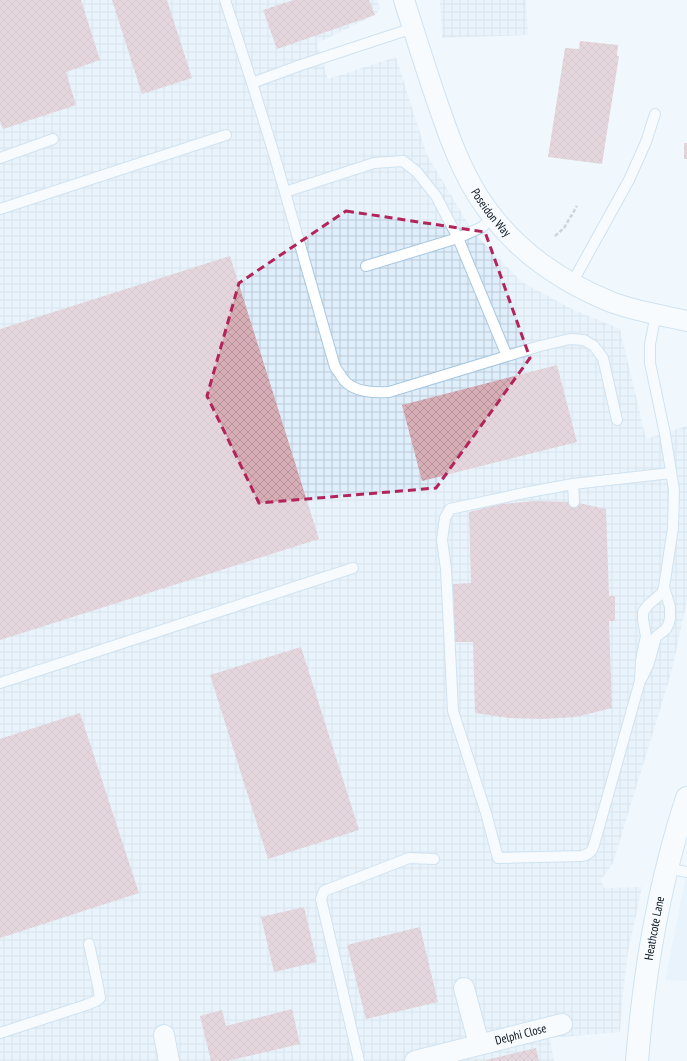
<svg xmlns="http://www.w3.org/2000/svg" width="687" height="1061" font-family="'PT Sans Narrow',sans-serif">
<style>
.built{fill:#deeefa}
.industrial{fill:url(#industrial-grid)}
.building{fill:url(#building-cross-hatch)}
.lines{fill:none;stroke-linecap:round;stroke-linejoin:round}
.service-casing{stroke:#a7c8e1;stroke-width:12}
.minor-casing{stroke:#a7c8e1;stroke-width:22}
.tertiary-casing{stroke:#a7c8e1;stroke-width:24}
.path{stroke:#a2aab0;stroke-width:2.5;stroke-dasharray:4 2;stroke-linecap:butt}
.service{stroke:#fff;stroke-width:10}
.minor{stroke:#fff;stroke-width:20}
.tertiary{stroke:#fff;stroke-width:22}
.marked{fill:none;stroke:#b2245a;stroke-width:3;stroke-dasharray:8 5;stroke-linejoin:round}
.labels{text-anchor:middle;stroke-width:3;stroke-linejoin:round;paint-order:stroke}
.street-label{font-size:12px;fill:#040e17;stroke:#fff}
</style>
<defs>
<pattern id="industrial-grid" width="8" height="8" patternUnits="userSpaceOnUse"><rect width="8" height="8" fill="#deeefa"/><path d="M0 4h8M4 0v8" fill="none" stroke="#bdcbd6"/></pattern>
<pattern id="building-cross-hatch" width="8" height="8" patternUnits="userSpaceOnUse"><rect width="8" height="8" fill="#d7adb6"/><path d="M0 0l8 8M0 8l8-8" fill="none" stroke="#b7949c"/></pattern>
</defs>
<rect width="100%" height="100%" fill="#f1f8fd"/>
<path class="built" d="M687 872V981L665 980 683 890Z"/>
<path class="industrial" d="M0 0H377L380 9 375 15 317 43 328 79 396 57 427 155 473 232 522 282 572 309 620 329 646 439 687 426V601L671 674 613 863 601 880 604 888 642 887 628 952 623 993 620 1032 550 1038 554 1061H0Z
M440 0H526L528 35 442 38Z"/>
<path class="building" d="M0 0H81L100 60 66 72 76 105 3 129 0 121Z
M112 0H167L192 78 142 94Z
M294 0H369L375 15 277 49 263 10Z
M580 41 618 45 617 56H619L602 164 548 157 565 48 579 49Z
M684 143H687V159H684Z
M230 256 319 539 0 640V329Z
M557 365 577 442 422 481 402 405Z
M535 501 574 502 606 509 609 596H615V621H609L612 708 576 717 541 719 509 718 475 713 473 642H454L453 584 471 583 469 512 501 504Z
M301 647 359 830 268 859 210 675Z
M80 713 139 893 0 938V739Z
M304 907 317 962 274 972 261 917Z
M420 927 438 1002 366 1019 347 945Z
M292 1009 300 1044 227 1061H211L200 1016 222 1010 226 1026Z
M536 1048 539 1061H486V1060Z"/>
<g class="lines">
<defs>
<path id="service" d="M225 0 252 83 301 65 413 28
M252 83 274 154 335 367C338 371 341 376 344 380 353 392 375 393 389 392L540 346 570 339 584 340 594 346 603 358 617 420
M0 158 53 139
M285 192 374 163 403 161 417 172 436 196 458 238 507 356
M0 209 226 135
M366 266 458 238 482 227 493 217
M572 283 629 180 646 142 655 114
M656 314 650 344V363L665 434 674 490 673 528 664 587 662 593 648 605 643 612V620L646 636 641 661 640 681 594 845C592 852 589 854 582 856L498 858 486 813 453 711 446 569 442 540 445 518 450 509 524 493 573 484 671 473
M573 484 574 502
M642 678 649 663 656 637 666 629 669 623 670 618V607L664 587
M0 683 353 568
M667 868 687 872
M0 1033 86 1005 96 1001 100 998 98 986 89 944
M359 1061 321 899 324 891 409 858 434 859"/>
<g id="minor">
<path id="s1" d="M404 0C416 37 427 73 440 110 450 139 461 169 478 196 509 245 557 280 611 302 635 311 661 315 687 321"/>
<path d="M464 988 479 1044"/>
<path d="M164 1035 169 1061"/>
<path id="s2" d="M415 1061 562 1024"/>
</g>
<g id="tertiary">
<path id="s3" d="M637 1061C644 972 659 883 687 798"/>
</g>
</defs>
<use href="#service" class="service-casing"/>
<use href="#minor" class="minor-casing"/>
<use href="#tertiary" class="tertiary-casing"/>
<path class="path" d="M555 236 564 228 577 206"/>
<use href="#service" class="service"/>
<use href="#minor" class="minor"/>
<use href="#tertiary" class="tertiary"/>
</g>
<path d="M0 0H687V1061H0ZM346 211 485 232 530 358 436 488 259 503 207 396 239 283Z" fill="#f1f8fd" fill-opacity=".55" fill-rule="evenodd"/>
<path class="marked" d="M346 211 485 232 530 358 436 488 259 503 207 396 239 283Z"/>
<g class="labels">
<g class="street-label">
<text dy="4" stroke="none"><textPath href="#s1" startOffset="231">Poseidon Way</textPath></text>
<text dy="4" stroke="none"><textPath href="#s3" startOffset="134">Heathcote Lane</textPath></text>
<text dy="4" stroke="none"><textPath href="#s2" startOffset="109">Delphi Close</textPath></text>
</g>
</g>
</svg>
